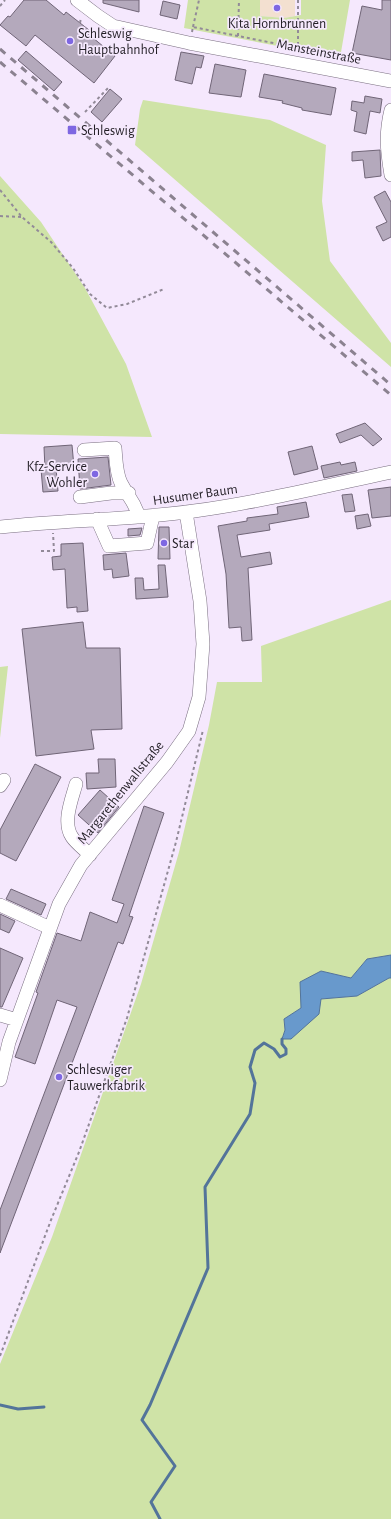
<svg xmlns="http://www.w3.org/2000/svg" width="391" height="1519" font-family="'Alegreya Sans',sans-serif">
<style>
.education{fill:#f3e0d0}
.green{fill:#cfe3a7}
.water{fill:#6899cc;stroke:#53749a}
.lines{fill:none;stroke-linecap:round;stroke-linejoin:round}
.stream{stroke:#53749a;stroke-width:3}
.building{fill:#b4a9bc;stroke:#706577}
.minor-casing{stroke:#7a6f81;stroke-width:14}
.path{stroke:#928a98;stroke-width:2;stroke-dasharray:3 3;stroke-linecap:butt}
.minor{stroke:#fff;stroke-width:13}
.rail{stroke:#8b8290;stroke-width:3;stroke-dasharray:7 7;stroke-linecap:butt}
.poi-dot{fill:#7e67e2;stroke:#f5e8fd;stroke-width:1.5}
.labels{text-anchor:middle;stroke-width:3.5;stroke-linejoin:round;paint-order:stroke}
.poi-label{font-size:14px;fill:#221e25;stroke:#f5e8fd;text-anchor:start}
.street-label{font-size:14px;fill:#221e25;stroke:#f5e8fd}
</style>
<rect width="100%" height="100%" fill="#f5e8fd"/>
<path class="education" d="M260 0H295V16L284 18 260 16Z"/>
<path class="green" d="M188 0H260V16L284 18 301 15V0H350L340 58 184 28Z
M143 100 270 120 326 145 322 201 330 261 391 343V367L135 145 140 109Z
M0 176 41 222 85 288 126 364 152 437 0 434Z
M391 600V955L367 959 351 978 321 971 301 1008 284 1019 285 1030 282 1039 321 999 357 996 389 978H391V1519H0V1364L52 1237 141 984 179 852 209 725 217 682H262L261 646Z
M8 666 0 738V667Z"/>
<path class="water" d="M391 955V978H389L357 996 321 999 319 1014 291 1039H282L285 1030 284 1019 301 1008 300 982 321 971 351 978 367 959Z"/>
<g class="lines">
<path class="stream" d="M0 1405 18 1409 44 1407
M160 1519 151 1502 175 1466 142 1420 150 1405 208 1268 205 1187 250 1114 255 1083 250 1067 255 1050 264 1043 274 1049 280 1057 286 1054V1049L282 1044V1039"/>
</g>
<path class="building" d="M24 0H46L64 15 66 12 89 30 87 33 115 56 94 83 35 35 26 46 0 25 8 16 10 17Z
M103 0H139V12L103 3Z
M382 0H391V60L352 53 362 6 382 10Z
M163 1 180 5 177 19 160 15Z
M26 51 62 82 54 91 18 60Z
M181 52 204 56 201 68 196 67 192 84 175 80Z
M215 64 246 70 241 97 209 93Z
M264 74 336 88 331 115 302 110V108L282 103 283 101 259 97Z
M110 89 122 99 102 122 91 112Z
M365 96 382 99 380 113 370 111 366 134 354 131 357 112 351 110 352 101 364 103Z
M380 150 381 176 365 178 363 160 352 161V152Z
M385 191 391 202V237L383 241 376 227 387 222 374 197Z
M365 423 382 439 373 446 361 435 340 443 336 434Z
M72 445 74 467 56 468 58 491 43 492 41 469H45L44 447Z
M312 446 318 469 294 475 288 452Z
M108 457 111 485 80 489 78 459Z
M340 462 341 465 355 462 357 471 324 478 321 466Z
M391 487V516L372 518 368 490Z
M352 494 355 511 345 512 342 495Z
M306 502 309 517 269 524 270 530 237 535 241 557 270 552 272 564 248 568 252 640 242 641 241 627 229 628 226 574 218 526 247 521V518L278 514 277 507Z
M368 514 371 526 357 529 355 516Z
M159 527H169L170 559H158Z
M142 528 140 535 128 536V529Z
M83 543 88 611 77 612V607L67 608 65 569 53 570 52 557 61 556V544Z
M126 553 129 576 113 578 112 569 104 570 103 555Z
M158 565H165L168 597 136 599 135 578H143L144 590 159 589Z
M83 622 86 648H120L122 729 91 730 94 749 36 756 22 629Z
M98 759H115L116 787 87 789 86 773H99Z
M35 764 61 777 16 861 0 853V830Z
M100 790 119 807 98 833 78 815Z
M144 806 164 813 129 916 133 917 123 944 118 942 0 1253V1210L77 1007 57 1000 35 1064 15 1057 38 993 36 992 57 933 81 941 90 912 117 923 124 904 112 900Z
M11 889 46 904 41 915 6 899Z
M0 914 15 921 9 933 0 929Z
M0 948 23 958 2 1007H0Z"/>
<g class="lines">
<defs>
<path id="minor" d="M77 0 98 16 113 26 189 43 391 81
M391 110C385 134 387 151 391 175
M84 450 115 448C116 459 116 473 121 483 128 497 134 500 139 517
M80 497 111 493H129
M97 519 109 546 147 543 153 516
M0 527C65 520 130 520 194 511 260 502 326 486 391 472
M76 784C72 799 62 822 72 837 76 843 84 849 90 855
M0 786 4 780
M0 905 50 928
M0 1015 17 1020
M0 1080 9 1042 59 904 81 865 167 762 189 731 199 697 203 644 200 601 186 512"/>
</defs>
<use href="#minor" class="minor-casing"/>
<path class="path" d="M298 0V53
M0 6 5 0
M80 23 81 18
M193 27 199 0
M192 32 193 27 298 48
M238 36 239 0
M85 112 110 86
M0 190 22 217 51 242 73 268 90 294 107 308 127 304 164 289
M0 216 22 217
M41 551H54L53 533
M0 1356 51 1220 79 1152 127 1018 176 842 203 730"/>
<use href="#minor" class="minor"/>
<path class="rail" d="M0 49 391 385
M0 62 391 395"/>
</g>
<g class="poi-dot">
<circle cx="277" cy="8" r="4"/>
<circle cx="70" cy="41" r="4"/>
<rect x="67" y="125" width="10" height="10" rx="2"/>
<circle cx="95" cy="474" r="4"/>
<circle cx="164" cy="543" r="4"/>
<circle cx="59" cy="1077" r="4"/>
</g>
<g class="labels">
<g class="poi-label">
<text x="277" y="28" text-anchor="middle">Kita Hornbrunnen</text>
<text x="78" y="38">Schleswig<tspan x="78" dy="16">Hauptbahnhof</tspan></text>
<text x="81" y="135">Schleswig</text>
<text x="87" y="471" text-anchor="end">Kfz-Service<tspan x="87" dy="16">Wohler</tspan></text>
<text x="172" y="548">Star</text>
<text x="67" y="1074">Schleswiger<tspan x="67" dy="16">Tauwerkfabrik</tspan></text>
</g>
<g class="street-label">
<text transform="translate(319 51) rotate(11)" y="5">Mansteinstraße</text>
<text transform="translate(195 494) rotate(-8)" y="5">Husumer Baum</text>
<text transform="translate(120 792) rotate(-51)" y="5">Margarethenwallstraße</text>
</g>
</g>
</svg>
